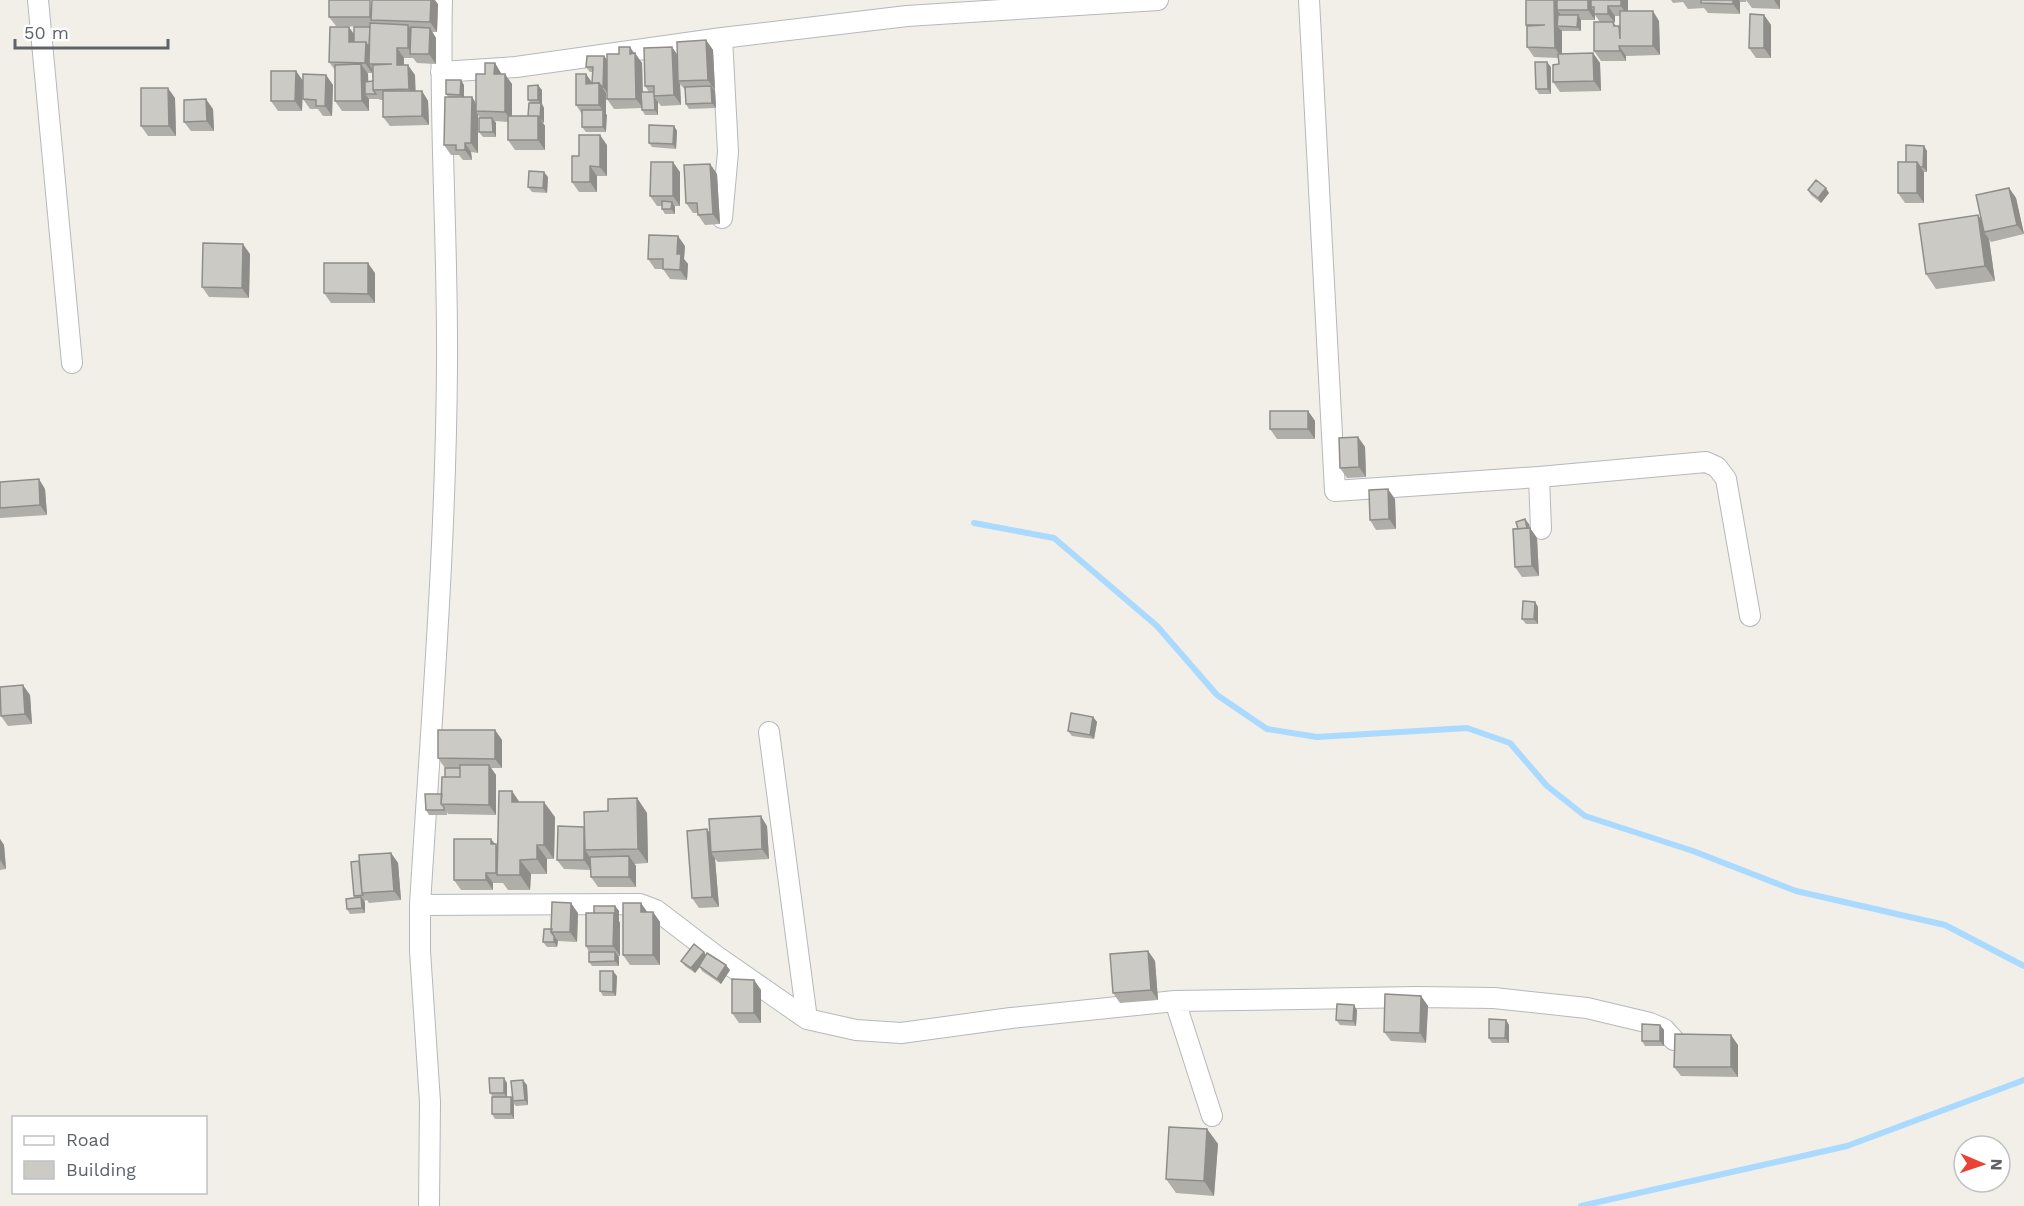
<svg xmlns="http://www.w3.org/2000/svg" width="2024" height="1206" font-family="'Work Sans',sans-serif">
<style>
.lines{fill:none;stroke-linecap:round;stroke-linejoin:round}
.stream{stroke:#aadaff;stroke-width:6}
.minor-casing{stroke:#b5b8bc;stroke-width:22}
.minor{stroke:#fff;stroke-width:20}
.wall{fill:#afaea9;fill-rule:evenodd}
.shaded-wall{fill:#8f8d8a}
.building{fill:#cccac5;stroke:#8f8d8a;stroke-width:1.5}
</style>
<rect width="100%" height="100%" fill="#f1efe8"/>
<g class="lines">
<path class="stream" d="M974 523 1054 538 1157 626 1217 695 1267 729 1317 737 1467 728 1510 743 1547 786 1585 816 1693 851 1796 891 1945 925 2024 966
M1581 1206 1847 1146 2024 1080"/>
<defs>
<path id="minor" d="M38 0 72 363
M1309 0 1335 491 1539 477 1541 529
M722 38 728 152 722 218
M441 72 516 67 722 38 907 16 1158 0
M1539 477 1706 462 1717 467 1726 479 1750 616
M769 732 807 1019
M420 905 640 904 656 910 715 955 807 1019 856 1030 901 1033 1011 1018 1175 1001 1417 997 1494 998 1587 1008 1650 1023 1664 1029 1674 1040
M1175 1001 1212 1116
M429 1206 430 1102 420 951V905C431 725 446 545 447 364 448 243 439 121 442 0"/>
</defs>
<use href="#minor" class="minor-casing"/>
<use href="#minor" class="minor"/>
</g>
<path class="wall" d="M1526 0H1628V11L1659 21 1660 55 1626 56V61H1601L1594 51 1600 22 1595 15V20H1581V31H1562V54L1593 53 1600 63 1601 91 1560 92 1553 82 1559 64 1558 58 1534 57 1527 47V27L1526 25ZM1615 16H1620V27L1616 26 1614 23Z
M1671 0H1746V2H1740V14L1708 13 1704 8 1688 9 1683 2 1673 3Z
M1746 0H1780V9L1752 8Z
M438 4 437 32H432L436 38V64L417 63 413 58H404V65L415 75V91H422L428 101 429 125 390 126 383 117V100H380L379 99H369V111H342L335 101V70L329 62 354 34 370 27 336 26 329 17ZM367 73H372L373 81 368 82V74Z
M1764 15 1771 25V58H1756L1749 48Z
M706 40 713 50 716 108 689 109 686 104V91L680 84 681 105 661 106 658 102V115H645L642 110V108L614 109 607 99V79V92H605L606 93V132H586L582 127V114L576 105 592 83 593 72H590L586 67 604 56 607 60 630 47 642 63 643 92H649L645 86 672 47 677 55Z
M495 63 501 74 512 84V116H528L531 103 528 100 542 90V104L544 108 543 123 545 126V150H515L508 140V122L495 121 496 123V137H483L479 132 480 118 478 115V153L471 152 472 160H463L459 155H451L444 145 448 97 446 94 464 85V97H472L476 103 485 74Z
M1551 67V94H1539L1536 89Z
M296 71 303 81 302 111H278L271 101Z
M326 75 333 85 332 116H323L318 109H310L303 99Z
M175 98 176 136H148L141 126Z
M213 109 214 131H191L184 122Z
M674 126 677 131 676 149 652 147 649 143Z
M607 145V176H597V192H579L572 182 579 156Z
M1924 146 1927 151V172H1924V203H1905L1898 193 1906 162Z
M710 164 717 174 720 224 705 225 698 215V213H693L686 203Z
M680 172V206H675V214H665L662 209V206H657L650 196Z
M548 177 547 193 532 192 528 187Z
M2009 188 2016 198 2024 234 1991 242 1989 239 1995 281 1936 289 1926 274 1978 215 1982 222Z
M1808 190 1829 193 1821 203 1811 195Z
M685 246 684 259 688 264 687 280 670 279 663 269H655L648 259Z
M250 254 249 298 209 297 202 287Z
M375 273V303H331L324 293Z
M1308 411 1315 421V439H1277L1270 429Z
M1358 437 1365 447 1366 477 1347 478 1340 468Z
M0 482 45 489 47 515 0 518Z
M1395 499 1396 529 1376 530 1370 520Z
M1529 524 1530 528 1537 538 1539 576 1522 577 1515 567 1518 529Z
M1535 602 1538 607V624H1526L1522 619Z
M30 695 32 724 8 726 1 716Z
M1093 717 1097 722 1094 739 1072 736 1068 731Z
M495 730 502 740V768H491L496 775V815L448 814 447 812V815H429L426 810 442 794 445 777 460 768H445L438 758Z
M512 791 519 802 555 817 554 859H547V874H531L530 890H508L503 883H493V890H461L454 880 495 844H496L498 846Z
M637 798 647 813 648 863 634 864 636 866V887H598L591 877V870L564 869 557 860 584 827 608 811Z
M767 826 769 859 718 862 715 859 719 907 699 908 692 898 710 833Z
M0 839 4 845 6 869 0 870Z
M391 853 398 863 401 900 369 903 367 900 364 901 365 913 350 914 347 909 355 898 354 896Z
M615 906 619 911V921L620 923V956H618L619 966H592L589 962V952L586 946 594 913Z
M648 912H653L660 922V965H630L623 955Z
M578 913 577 942 558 941 557 947H547L543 942 552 929Z
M1148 951 1155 961 1158 1000 1120 1003 1113 993Z
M704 952 706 955 730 970 721 984 702 971 700 967 695 973 685 966 681 961Z
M617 976 616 996H603L600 991Z
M754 980 761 990V1023H739L732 1013Z
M1421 996 1428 1006 1426 1043 1391 1041 1384 1032Z
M1357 1010 1356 1026 1340 1025 1336 1020Z
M1506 1020 1509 1025V1043H1492L1489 1038Z
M1660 1025 1664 1030V1046H1645L1642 1041Z
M1738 1045V1077L1681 1076 1674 1067Z
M507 1083V1097L513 1100 527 1085 528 1105 516 1106 514 1104V1119H495L492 1114 493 1097 490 1093Z
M1207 1129 1218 1144 1214 1196 1176 1193 1166 1179Z"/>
<path class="shaded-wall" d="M431 0H435L438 4 437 32 430 22Z
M1554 0H1561L1557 10 1562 16 1557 26 1562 31V58L1555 48Z
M1588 0H1595L1594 7H1591L1595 13V20L1588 10Z
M1621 0H1628V16L1621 6Z
M1733 0H1739L1740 2V14L1733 4Z
M1774 0H1780V9Z
M1608 6 1615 16V23L1608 14Z
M1653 11 1659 21 1660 55 1653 46Z
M1578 15 1581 20V31L1577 27Z
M1764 15 1771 25V58L1764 48Z
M408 25 415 35 412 54 408 48Z
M349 27 356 37V44L349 42Z
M430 28 436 38V64L429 54Z
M706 40 713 50 715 90 708 80Z
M366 42 373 52 369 64 372 68V73L365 63Z
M1619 46 1626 56V61L1620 51Z
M630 47 635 56V53L642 63 643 108 636 99Z
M672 47 679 57 678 81 680 84 681 105 674 95Z
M397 48 404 58V75L397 65Z
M1593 53 1600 63 1601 91 1594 81Z
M604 56 608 61 607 92 603 87Z
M1547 62 1551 67V94L1548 89Z
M495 63 501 73V84L494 74Z
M361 64 368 74 369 94H365L369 99V111L362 101Z
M408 65 415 75 416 99 409 89Z
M296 71 303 81 302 111 295 101Z
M505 74 512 84V122L505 112Z
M586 74 593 84H586Z
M326 75 333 85 332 116 325 106Z
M461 80 464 85V99L460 95Z
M599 83 606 93V115L599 105Z
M538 85 542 90V104L544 108V123L540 118 541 104 538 100Z
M711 86 715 91 716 108 712 103Z
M168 88 175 98 176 136 169 126Z
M422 91 428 101 429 125 422 116Z
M472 97 478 107 476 111 478 115V153L471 143Z
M654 97 658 102V115L655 110Z
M206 99 213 109 214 131 207 121Z
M603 110 607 115 606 132 603 127Z
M538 116 545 126V150L538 140Z
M492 118 496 123V137L493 132Z
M674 126 677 131 676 149 673 144Z
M600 135 607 145V176L600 167Z
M465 143 471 152 472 160 465 150Z
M1924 146 1927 151V172L1923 167Z
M673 162 680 172V206L673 196Z
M1917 162 1924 172V203L1917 193Z
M710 164 717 174 720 224 713 214Z
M590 166 597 176V192L590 182Z
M544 172 548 177 547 193 543 188Z
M1826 188 1829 193 1821 203 1818 198Z
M2009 188 2016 198 2024 234 2017 225Z
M672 202 675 207V214L671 209Z
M1978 215 1988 230 1984 232 1989 239 1995 281 1985 266Z
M678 236 685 246 684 259 688 264 687 280 680 270 677 254Z
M243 244 250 254 249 298 242 288Z
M368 263 375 273V303L368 294Z
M1308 411 1315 421V439L1308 429Z
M1358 437 1365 447 1366 477 1359 467Z
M39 479 45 489 47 515 40 505Z
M1388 489 1395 499 1396 529 1389 519Z
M1525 519 1529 524 1530 531V528L1537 538 1539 576 1532 566 1528 529Z
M1535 602 1538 607V624L1534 619Z
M23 685 30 695 32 724 25 714Z
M1093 717 1097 722 1094 739 1090 735Z
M495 730 502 740V768L495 759Z
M489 765 496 775V815L489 805Z
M512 791 522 806 512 802Z
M637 798 647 813 648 863 638 849Z
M544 802 555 817 554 859 544 845Z
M761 816 767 826 769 859 762 849Z
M585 827V850L591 859V870L584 860Z
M707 829 714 839 711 852 715 859 719 907 712 897Z
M0 839 4 845 6 869 0 860Z
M491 839 503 854 498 875 496 873 491 844Z
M537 845 547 859V874L537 859Z
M391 853 398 863 401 900 394 891Z
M629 856 636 866V887L629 877Z
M520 860 531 874 530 890 520 875Z
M486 873 493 883V890L486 880Z
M361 897 365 902V913L362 908Z
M571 903 578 913 577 942 570 932Z
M641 903 648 913 641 912Z
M615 906 619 911V921L620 923V956L613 946 614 913Z
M653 912 660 922V965L653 955Z
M554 936 558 941 557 947 554 942Z
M1148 951 1155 961 1158 1000 1151 990Z
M615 952 619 957V966L615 961Z
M704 952 707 957 695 973 691 968Z
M726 965 730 970 721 984 717 979Z
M613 971 617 976 616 996 613 992Z
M754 980 761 990V1023L754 1013Z
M1421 996 1428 1006 1426 1043 1420 1033Z
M1354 1005 1357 1010 1356 1026 1353 1021Z
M1506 1020 1509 1025V1043L1505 1038Z
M1660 1025 1664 1030V1046L1660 1041Z
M1731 1035 1738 1045V1077L1731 1067Z
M504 1078 507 1083V1098L504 1093Z
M523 1080 527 1085 528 1105 525 1100Z
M511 1097 514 1104V1119L511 1114Z
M1207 1129 1218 1144 1214 1196 1204 1181Z"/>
<path class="building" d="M329 0H370V17H329Z
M372 0H431L430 22 371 20Z
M1526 0H1554L1555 48 1527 47V26L1545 25H1526Z
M1557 0H1588V10H1557Z
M1591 0H1621V6H1608V14H1594V7H1591Z
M1701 0H1733V4L1701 3Z
M1620 11H1653V46H1619L1620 51H1594V22H1613L1614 26H1619L1620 39Z
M1750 14 1764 15V48H1749Z
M1558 15H1578L1577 27 1557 26Z
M370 23 408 25V48H397V65H408L409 89 373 90V65L392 64H369Z
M330 27H349V42H366L365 63 329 62Z
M354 27H370L369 45H367L366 42H354Z
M411 27 430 28 429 54H410Z
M706 40 708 80 678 81 677 42Z
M619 47H630V54L635 53 636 99H607V54H619Z
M672 47 674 95 654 96V86H645L644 48Z
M1593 53 1594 81 1553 82V65L1559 64 1558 54Z
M587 56H604L603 87H602L599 83H592L593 67H586Z
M1535 62H1547L1548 89H1536Z
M485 63H495L494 74H505V112L476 111V74H485Z
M361 64 362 101H335V65Z
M271 71H296L295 101H271Z
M303 74 326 75 325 106H316V100L303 99Z
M576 74H586V84L599 83V105H576Z
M446 80H461L460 95 446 94Z
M373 81V90L376 94H365V82Z
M538 85V100H528V86Z
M711 86 712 103 686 104 685 87Z
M141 88H168L169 126H141Z
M383 91H422V116L383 117Z
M641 92H654L655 110H642Z
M445 97H472L471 143H465V150H456V145H444Z
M206 99 207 121 184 122V100Z
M529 103H541L540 118 538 116H528Z
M582 110H603V127H582Z
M508 116H538V140H508Z
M479 118H492L493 132H479Z
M649 125 674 126 673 144 649 143Z
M579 135H600V167L590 166V182H572V156H579Z
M1906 145 1924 146 1923 167H1920L1917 162H1906Z
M651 162H673V196H650Z
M1898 162H1917V193H1898Z
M710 164 713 214 698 215 697 203H686L684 165Z
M529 171 544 172 543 188 528 187Z
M1816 180 1826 188 1818 198 1808 190Z
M2009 188 2017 225 1984 232 1976 195Z
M662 201 672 202 671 209H662Z
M1978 215 1985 266 1926 274 1919 224Z
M649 235 678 236 677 254H681L680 270 663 269V259H648Z
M203 243 243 244 242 288 202 287Z
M324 263H368V294L324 293Z
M1270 411H1308V429H1270Z
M1358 437 1359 467 1340 468 1339 438Z
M39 479 40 505 0 508V482Z
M1388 489 1389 519 1370 520 1369 490Z
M1525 519 1527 528 1518 529 1516 522Z
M1530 528 1532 566 1515 567 1513 529Z
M1523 601 1535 602 1534 619H1522Z
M23 685 25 714 1 716 0 687Z
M1071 713 1093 717 1090 735 1068 731Z
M438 730H495V759L438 758Z
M460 765H489V805L441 804 442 777H460Z
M445 768H460V777H445Z
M499 791H512V802H544V845H537V859L520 860V875H497Z
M425 794H442L441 804 444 807V810H426Z
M637 798 638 849 585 850 584 812 608 811V799Z
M761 816 762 849 711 852 709 819Z
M558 826 584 827V860H557Z
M707 829 712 897 692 898 687 831Z
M454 839H491V844H496V873H486V880H454Z
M391 853 394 891 362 893 359 855Z
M629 856V877H591L590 857Z
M359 861 362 893 363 895 354 896 351 862Z
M361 897 362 908 347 909 346 899Z
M552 902 571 903 570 932H551Z
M623 903H641V912H653V955H623Z
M594 906H615V916L614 913H594Z
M586 913H614L613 946H586Z
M544 929H552L551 932 554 936V942H543Z
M694 944 704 952 691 968 681 961Z
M1148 951 1151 990 1113 993 1110 954Z
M589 952H615V961L589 962Z
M707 953 726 965 717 979 699 966Z
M600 971H613V992L600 991Z
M732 979 754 980V1013H732Z
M1385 994 1421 996 1420 1033 1384 1032Z
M1337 1004 1354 1005 1353 1021 1336 1020Z
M1489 1019 1506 1020 1505 1038H1489Z
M1642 1024 1660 1025V1041H1642Z
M1675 1034 1731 1035V1067H1674Z
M489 1078H504V1093H490Z
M523 1080 525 1100 513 1101 511 1081Z
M492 1097H511V1114H492Z
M1169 1127 1207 1129 1204 1181 1166 1179Z"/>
<rect x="12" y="1116" width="195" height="78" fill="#ffffff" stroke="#bfc1c3" stroke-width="1.5"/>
<rect x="24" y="1136" width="30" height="9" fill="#ffffff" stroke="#bfc1c3" stroke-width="1.5"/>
<text x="66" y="1146" font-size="18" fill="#5f6368">Road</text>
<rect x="24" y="1161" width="30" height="18" fill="#cccac5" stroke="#bfc1c3" stroke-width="1.5"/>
<text x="66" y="1176" font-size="18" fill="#5f6368">Building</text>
<g transform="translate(1982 1164) rotate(92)"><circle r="28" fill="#ffffff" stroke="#bfc1c3" stroke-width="1.5"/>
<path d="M0-4.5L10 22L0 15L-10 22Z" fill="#ea4335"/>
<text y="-9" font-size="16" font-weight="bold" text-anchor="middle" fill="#5f6368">N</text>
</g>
<path d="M15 39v9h153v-9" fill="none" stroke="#5f6368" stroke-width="3"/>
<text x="24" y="39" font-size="18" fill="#5f6368" stroke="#ffffff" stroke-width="4.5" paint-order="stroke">50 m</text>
</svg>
